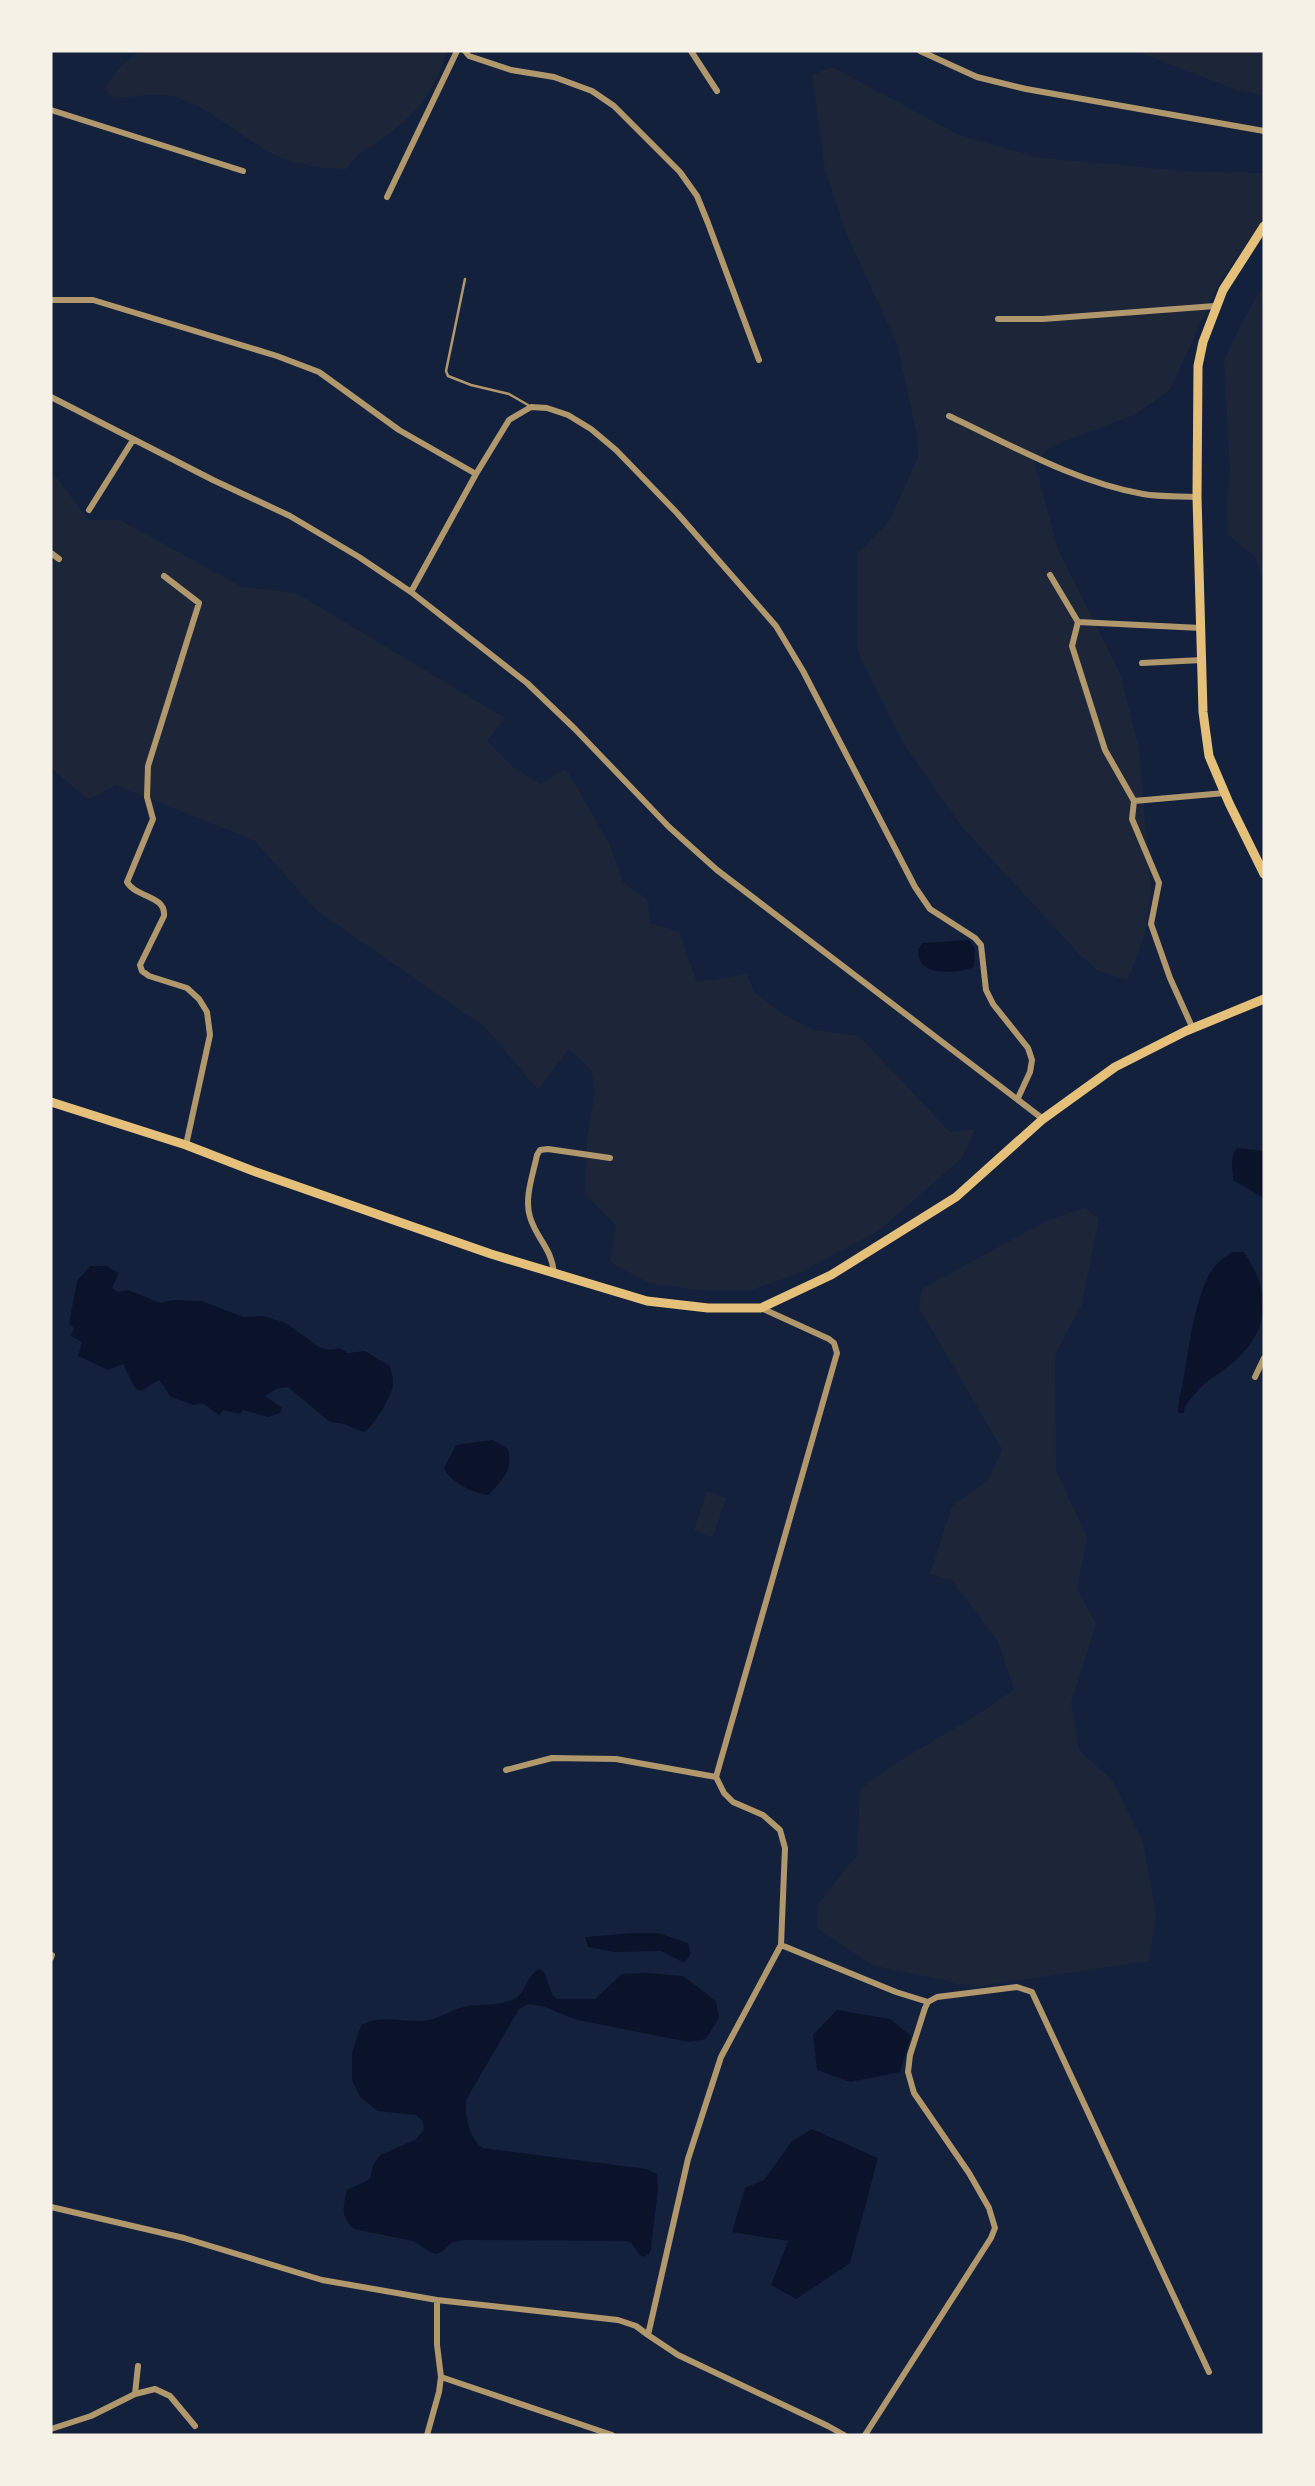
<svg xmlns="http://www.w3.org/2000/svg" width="1315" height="2486" font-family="Roboto,sans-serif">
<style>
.green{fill:#1d2539}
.water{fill:#0b132b}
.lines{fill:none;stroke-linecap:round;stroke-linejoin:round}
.service{stroke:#b1986c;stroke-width:2.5}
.minor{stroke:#b1986c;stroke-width:6}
.secondary{stroke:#e5c07b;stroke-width:9}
</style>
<rect width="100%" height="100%" fill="#14213d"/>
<path class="green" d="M140 51H447C433 95 416 114 379 141 366 150 354 155 347 169 323 169 294 165 273 154 241 137 213 110 179 98 160 92 134 97 114 98L105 90C112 73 125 61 140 51Z
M1136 51H1264V95L1234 89Z
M832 67 961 136 1042 158 1196 172 1264 173V218L1217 287 1170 390 1136 414 1052 446 1034 462 1059 552 1120 673 1139 749 1151 890 1145 934 1128 980 1098 971 1080 955 962 827 905 746 858 652V553L890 520 918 457 917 435 897 344 847 235 825 169 812 75Z
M1264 283V585L1256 557 1228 535 1227 503 1230 471 1224 361 1236 334Z
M51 474 58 479 88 520H120L242 587 296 593 505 718 487 741 514 768 541 784 566 769 609 843 623 882 647 899 651 923 679 932 697 982 747 974 754 992 781 1013 813 1030 859 1036 950 1132 975 1129 961 1159 878 1231 799 1273 751 1290H698L649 1283 610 1262 616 1226 585 1194 587 1141 595 1091 591 1070 569 1049 538 1090 485 1027 316 910 254 840 116 785 88 799 51 768Z
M1084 1208 1099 1218 1082 1304 1055 1355 1056 1471 1087 1537 1077 1589 1096 1624 1071 1703 1079 1750 1113 1781 1143 1842 1156 1914 1149 1961 974 1987 872 1965 818 1929 817 1905 857 1855 860 1789C908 1751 965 1727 1014 1689L998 1641 952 1581 930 1574 952 1506 989 1479 1002 1449 919 1308 922 1289 1044 1222Z
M707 1491 726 1498 713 1537 694 1530Z"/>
<path class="water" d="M969 940 975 949 974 967C960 972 928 977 920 960 918 957 918 952 918 949L923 943Z
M1237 1148 1264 1151V1198L1233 1180C1233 1170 1229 1156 1237 1148Z
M1232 1252H1244C1268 1288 1273 1323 1240 1356 1226 1371 1207 1378 1194 1395 1189 1401 1184 1405 1184 1413H1178C1178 1401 1181 1392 1183 1381 1189 1349 1195 1291 1215 1266 1220 1260 1227 1256 1232 1252Z
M90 1266H106L119 1273 112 1288 118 1292 128 1290 160 1303 173 1300 202 1301 243 1317 263 1316 286 1323 319 1347 330 1350 339 1348 348 1353 365 1351 390 1366C391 1371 394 1379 393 1383 393 1395 374 1426 364 1432L344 1424 330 1422 288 1387 276 1389 265 1396 282 1408 280 1413 268 1417 243 1410 240 1414 223 1410 220 1415C208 1410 208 1400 194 1405L171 1397 159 1380 141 1391 135 1388 123 1364 108 1370 78 1356 82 1342 71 1336 74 1328 69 1324 77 1281Z
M493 1440 508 1449C514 1471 502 1479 489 1495 474 1494 450 1482 444 1468L456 1445Z
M634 1933H658L688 1943 691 1954 684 1963 661 1951 614 1952 588 1947 585 1937Z
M539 1969 544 1972 552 1994 557 1999H595L622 1974 646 1973 683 1976 716 2001 719 2018 706 2039 689 2042 577 2020 542 2006 528 2004 519 2009 466 2100C465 2116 469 2138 483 2148L647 2169 657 2174 658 2189 651 2249 649 2254 643 2257 639 2254 631 2242 624 2241 463 2240 451 2243 443 2251 437 2254 432 2253 413 2241 354 2229C340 2217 343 2206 347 2190L370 2179 373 2166 380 2155 415 2140 424 2130 423 2121 416 2115 378 2111 360 2097 352 2080V2053L361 2025C381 2015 397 2021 419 2021 436 2021 448 2011 464 2007 480 2003 497 2007 512 2000 528 1993 524 1978 539 1969Z
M837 2010 890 2019 911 2036 900 2072 850 2082 817 2070 813 2035Z
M812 2129 878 2158 850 2263 796 2299 771 2285 788 2241 732 2232 745 2188 764 2180 792 2141Z"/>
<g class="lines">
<path class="service" d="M465 279 446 371 448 376 471 385 509 394 528 405"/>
<path class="minor" d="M465 51 469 56 511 70 554 77 592 91 614 106 680 172 697 196 708 223 759 360
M691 51 717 91
M920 51 977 77 1026 89 1264 131
M51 110 243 171
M387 197 457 51
M51 300H93L277 356 319 372 399 430 476 474
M998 319H1043L1215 306
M51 397 213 480 290 516 359 557 411 592 527 683 575 729 669 827 717 870 1043 1119
M949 416C1011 445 1075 482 1143 494 1160 497 1179 496 1197 497
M89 510 133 440
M51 553 59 559
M1050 575 1078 622 1072 646 1105 750 1134 801 1132 819 1159 883 1151 924 1170 978 1193 1029
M164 576 199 603 148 766 147 797 153 819 127 882C136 898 166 895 164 916L140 965 142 971 149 976 187 988 199 999 207 1012 210 1035 186 1145
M411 592 476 474 509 420 531 407 547 408 568 415 591 429 616 450 677 513 776 626 803 671 915 887 930 909 975 938 981 945 986 990 993 1004 1028 1048 1032 1060 1030 1072 1018 1098
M1078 622 1201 628
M1142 663 1202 660
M1134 801 1225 793
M554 1274C552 1248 537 1240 530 1217 524 1198 533 1175 537 1155L540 1150 548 1149 610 1158
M1255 1377 1264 1358
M716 1777 837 1353 834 1343 829 1339 761 1308
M781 1945 896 1992 928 2002
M51 1958 52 1955
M51 2207 184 2238 322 2280 437 2300 618 2320 636 2326 648 2335 688 2159 721 2057 781 1945 785 1848 780 1830 763 1815 733 1802 724 1793 716 1777 616 1759 552 1758 506 1770
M648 2335 678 2355 828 2426 844 2435
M441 2377 612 2435
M135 2394 138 2366
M51 2429 91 2416 135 2394 155 2389 170 2396 195 2426
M427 2435 439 2392 441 2377 437 2345V2300
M865 2435 991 2238 995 2228 989 2208 969 2173 914 2093 908 2072 910 2055 925 2008 928 2002 937 1997 1017 1987 1032 1992 1209 2372"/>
<path class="secondary" d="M1264 226 1223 290 1203 342 1198 366 1197 497 1203 712 1209 756 1229 803 1264 874
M51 1102 186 1145 256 1172 491 1254 647 1301 708 1308H761L831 1275 956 1197 1043 1119 1115 1067 1186 1031 1264 999"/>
</g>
<rect width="1315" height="2486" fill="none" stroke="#f6f1e7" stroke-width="105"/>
</svg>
